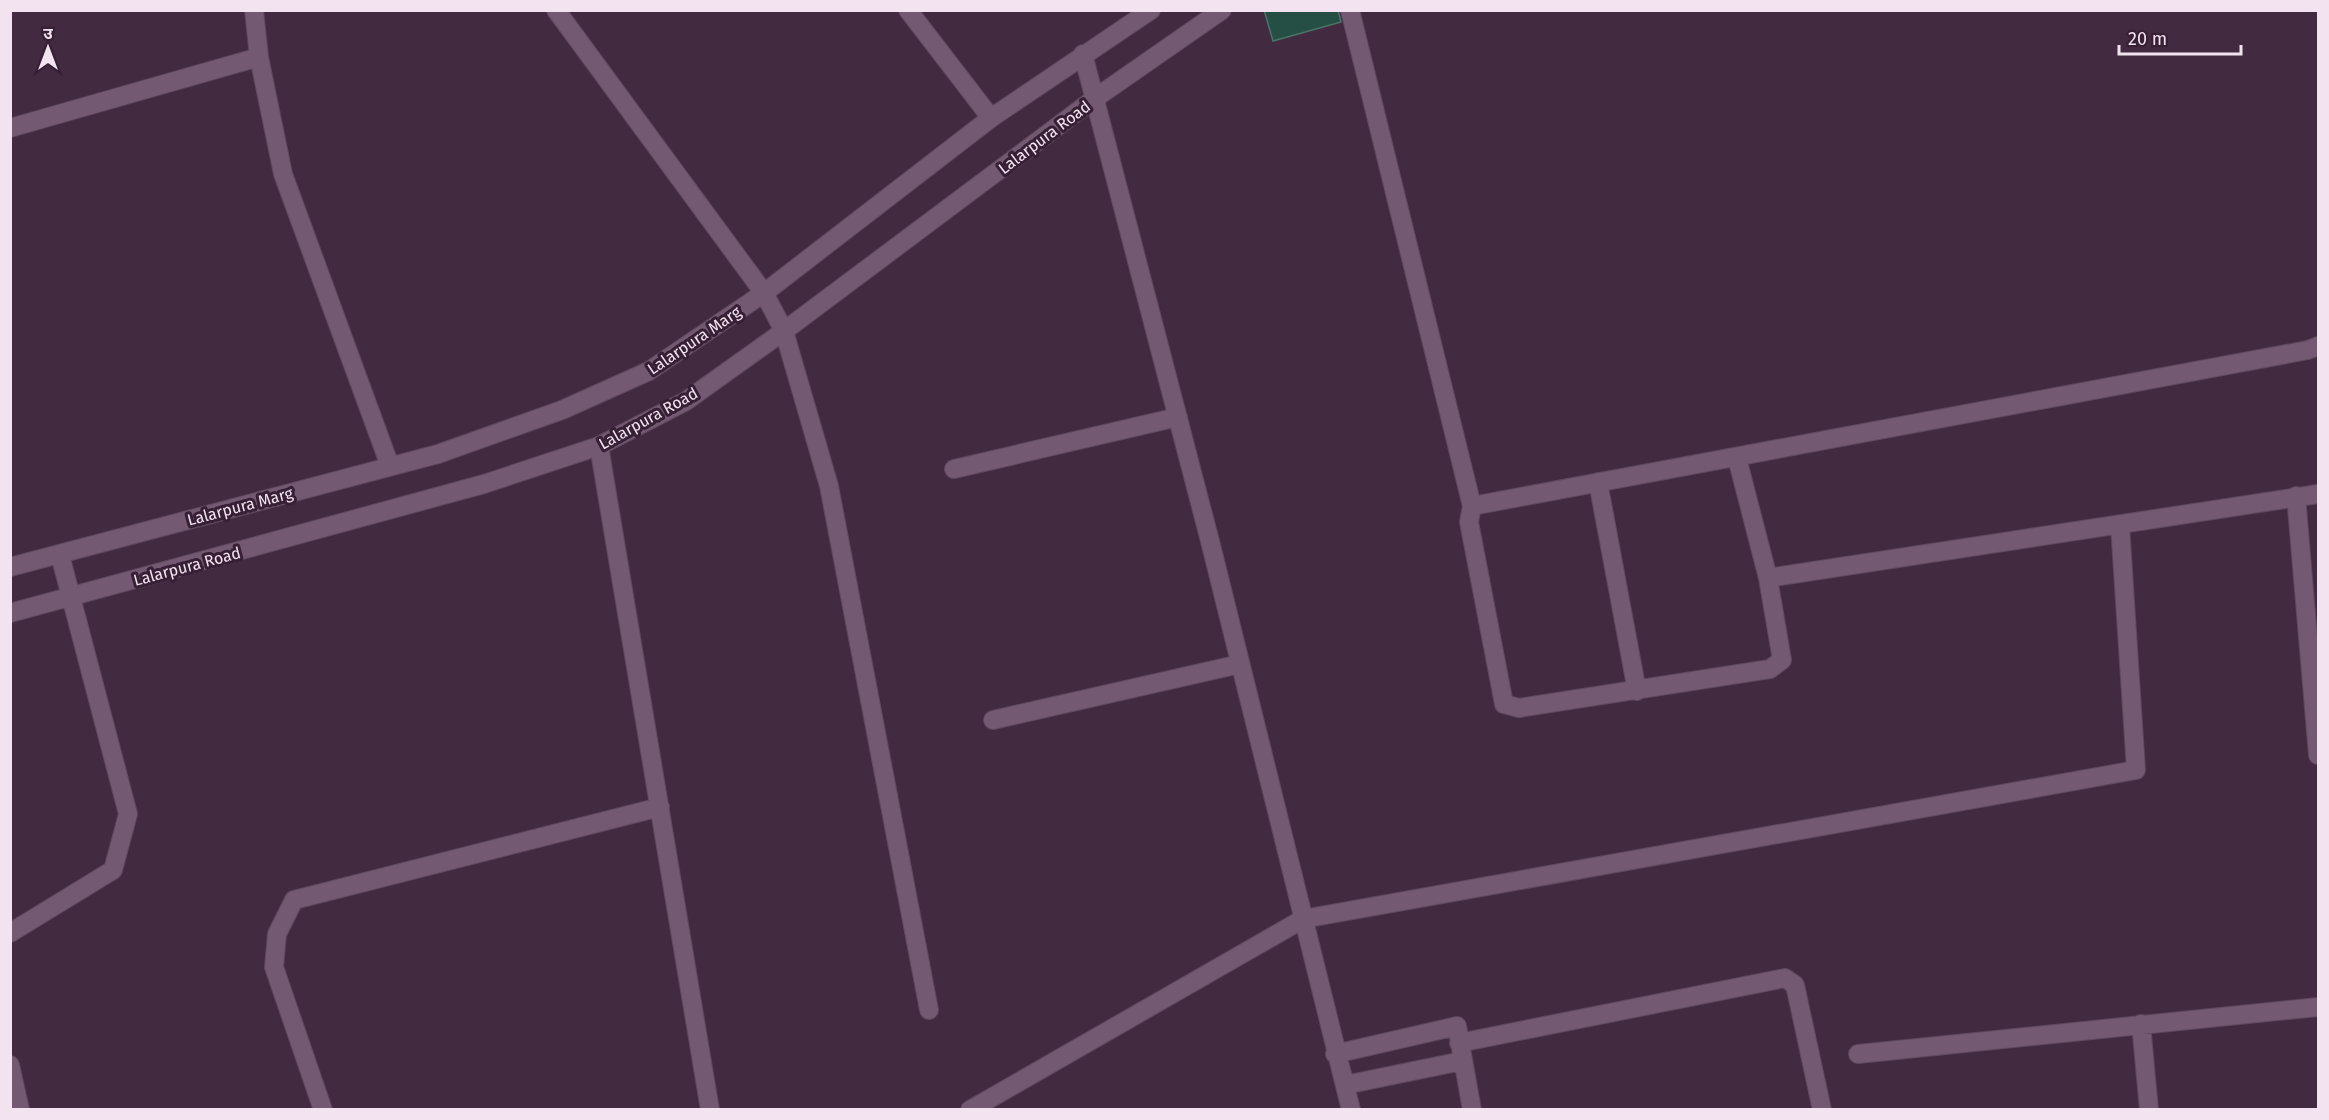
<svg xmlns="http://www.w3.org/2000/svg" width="2329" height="1120" font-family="'Fira Sans','Noto Sans Devanagari',sans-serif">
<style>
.building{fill:#254e44;stroke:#4a7469;stroke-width:1.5}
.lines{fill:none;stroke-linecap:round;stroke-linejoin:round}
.minor-casing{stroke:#5d485c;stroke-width:20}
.minor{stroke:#735971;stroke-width:18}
.labels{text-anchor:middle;stroke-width:6;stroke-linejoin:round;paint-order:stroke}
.street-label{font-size:16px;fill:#f3e3f1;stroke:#372036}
</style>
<rect width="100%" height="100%" fill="#422a40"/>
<path class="building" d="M1264 10H1338L1341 22 1273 41Z"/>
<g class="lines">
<defs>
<path id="minor" d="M254 10 259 57 283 174 390 466
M556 10 764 293 784 331 829 486 929 1010
M908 10 991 118
M1350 10 1472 506 1469 522 1504 704 1519 708 1770 669 1782 660 1768 578
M1083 54 1211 545 1351 1110
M10 128 259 57
M599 446 710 1110
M1737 458 1768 578 2318 494
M954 469 1178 417
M1598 482 1637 691
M2296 496 2318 755
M1472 506 2308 350 2318 346
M10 567 438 454 562 410 649 371 764 293 991 118 1151 10
M10 613 484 484 599 446 686 401 784 331 1094 99 1222 10
M993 720 1240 664
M10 933 113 870 128 814 60 555
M2141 1024 2149 1110
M1459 1043 1785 978 1795 985 1822 1110
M1335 1054 1457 1026 1472 1110
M1858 1054 2318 1007
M10 1065 20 1110
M1345 1085 1462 1061
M323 1110 274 967 277 934 294 900 660 807
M970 1110 1303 919 2136 770 2120 525"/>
</defs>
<use href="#minor" class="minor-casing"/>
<use href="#minor" class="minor"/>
</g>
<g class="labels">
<g class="street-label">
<text transform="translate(1044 137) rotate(-37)" y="6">Lalarpura Road</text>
<text transform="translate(694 340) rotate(-34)" y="6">Lalarpura Marg</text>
<text transform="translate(648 418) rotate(-29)" y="6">Lalarpura Road</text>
<text transform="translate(240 506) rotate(-15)" y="6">Lalarpura Marg</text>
<text transform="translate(187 566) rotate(-15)" y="6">Lalarpura Road</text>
</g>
</g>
<rect width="2329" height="1120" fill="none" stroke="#f3e3f1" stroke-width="24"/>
<g transform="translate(48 48)" stroke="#372036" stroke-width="4.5" paint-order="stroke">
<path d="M0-4.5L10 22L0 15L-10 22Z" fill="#f3e3f1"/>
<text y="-9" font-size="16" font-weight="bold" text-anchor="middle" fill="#f3e3f1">उ</text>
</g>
<path d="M2119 45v9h122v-9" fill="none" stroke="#f3e3f1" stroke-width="3"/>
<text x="2128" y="45" font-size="18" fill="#f3e3f1" stroke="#372036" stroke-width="4.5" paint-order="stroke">20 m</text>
</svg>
